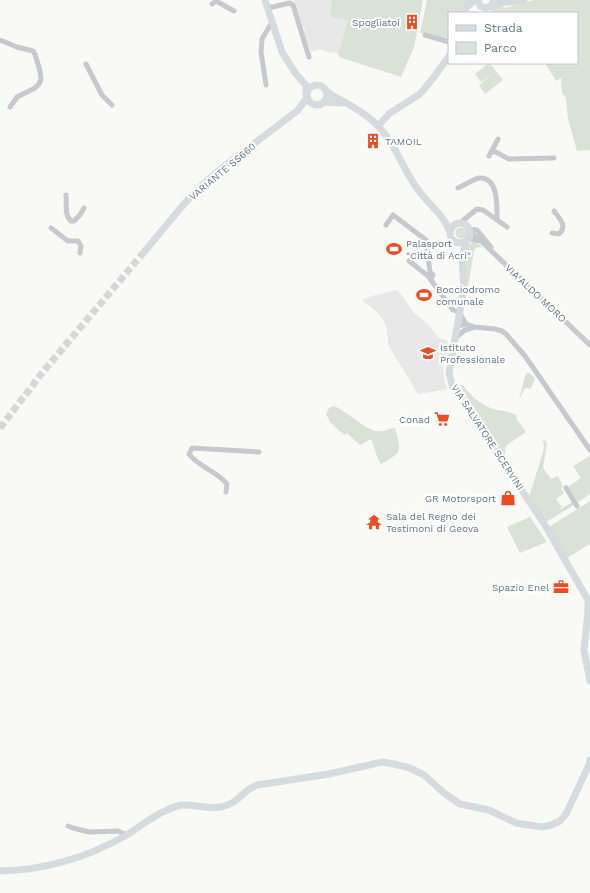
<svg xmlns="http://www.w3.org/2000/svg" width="590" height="893" font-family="'Work Sans',sans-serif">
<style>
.built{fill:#e7e8e7}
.green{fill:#dae1d7}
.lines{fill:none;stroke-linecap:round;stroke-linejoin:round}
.secondary-tunnel{stroke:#d3d8d9;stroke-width:7;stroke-dasharray:7 3.5;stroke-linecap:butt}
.minor{stroke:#c6cace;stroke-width:5}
.secondary{stroke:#d6dbdf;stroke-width:7}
.labels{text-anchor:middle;stroke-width:4;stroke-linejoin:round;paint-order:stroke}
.poi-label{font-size:10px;fill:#627583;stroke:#fff;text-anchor:start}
.street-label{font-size:10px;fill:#627583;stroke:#fff}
</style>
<rect width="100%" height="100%" fill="#f9f9f6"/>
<path class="built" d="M294 0H332L329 15 348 21 338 53 328 52 320 49 311 52 304 34 305 29 301 25 295 5Z
M396 290 400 293 414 313 428 324 439 338 448 341 443 370 445 383 448 389 418 394 389 346 386 325 379 314 362 300 372 296Z"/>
<path class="green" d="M332 0H423L414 47 401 77 339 57 338 53 348 21 329 16Z
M427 0H471L461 13H449V39L420 33Z
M534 0H590V150L577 151 568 119 566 98 562 93 561 78 556 81 545 63H577V13H491L492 6H501L505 8Z
M489 63 496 71 481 82 475 74Z
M496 71 503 80 485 94 479 85Z
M455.5 233a5.5 5.5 0 1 1 11 0a5.5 5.5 0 1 1-11 0Z
M473 242 480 245 483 248 480 247 476 248 474 251 468 287C466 273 465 259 468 245Z
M527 373H529L535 378 531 389 525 388 519 400 525 376Z
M462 384C471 396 481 406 497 410 504 411 511 411 517 416L516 418 526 432 507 445 505 449V459L460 386Z
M333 406C342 407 362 428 376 431 383 433 389 428 395 428 396 434 402 447 397 453 394 457 386 461 381 464 376 457 375 448 371 439L360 445 347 433 344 435 330 422 326 414 329 408Z
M544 440 547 443 543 468 551 479 558 476 563 487 561 488 564 493 556 499 562 507 560 508 561 509 572 502 574 505 546 522 529 497 543 452 544 446 543 441Z
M590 456V494L578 502 568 487 581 478 573 466Z
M590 501V544L567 558 549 527Z
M530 517 547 542 520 553 507 527Z"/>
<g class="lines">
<path class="secondary-tunnel" d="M0 428 42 373 144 252"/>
<path class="minor" d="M212 4 216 1 234 11
M268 8 290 3 293 5 309 57
M425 35 449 42
M0 40 17 47 33 51 35 54 40 71 41 79 39 84 35 88 17 97 10 107
M86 64 102 95 112 105
M266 85 261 52 262 39 272 22
M492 150 509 159 554 158
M489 156 498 139
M458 188C464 185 474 179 479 178 499 176 497 208 497 220
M66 195C67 204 64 215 71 221H74L80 215 84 208
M460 223 477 209 483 210 507 227
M386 225 393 215 426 240 430 272 433 275 431 279
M51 228 68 241H78L81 246 80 253
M469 229 477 230 491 247
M470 232 482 242 590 345
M552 233 559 234C568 226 559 218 554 211
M468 239 481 241
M409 261 428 276 453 310 459 312 466 324
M457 326 466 324 475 327 495 329 502 331 506 334 525 356 590 450
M455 338 465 330 475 327
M566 488 577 506
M226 492 227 484C217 471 200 468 189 454L192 448 259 452
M68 826 73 828 89 832 118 831 127 835"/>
<path class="secondary" d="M265 0 282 52 296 74 306 85V95
M478 0 480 6 486 8 491 6 494 0
M493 4C503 2 513 2 524 0
M464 13 466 8 475 0
M307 95a10 10 0 1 1 20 0a10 10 0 1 1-20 0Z
M327 92C343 102 364 111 378 126 396 144 403 171 419 191 430 206 443 214 450 232
M324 102 344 103
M378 126 390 113 420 94 434 77 449 56
M450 233a10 10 0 1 1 20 0a10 10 0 1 1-20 0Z
M466 242 462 259 464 287 449 373 452 385 545 525 588 600V611L584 650 590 681
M144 252 184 204 200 187 223 167 297 111 307 98
M0 871C45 870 86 858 125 836 139 828 152 816 167 810 171 808 177 806 181 805 194 804 208 809 221 807 240 803 241 791 257 785L329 774 382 762 394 764 410 768 424 775 444 793 460 804 489 810 516 823 542 827 551 825 560 821 566 814 589 765 590 760"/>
</g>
<defs>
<symbol id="building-bare" viewBox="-9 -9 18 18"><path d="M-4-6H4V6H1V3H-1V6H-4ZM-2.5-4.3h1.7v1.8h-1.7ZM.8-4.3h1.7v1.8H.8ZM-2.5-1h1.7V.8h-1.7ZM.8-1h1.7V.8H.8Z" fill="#ed4b22" stroke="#fff" stroke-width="2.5" paint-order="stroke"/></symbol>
<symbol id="stadium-bare" viewBox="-9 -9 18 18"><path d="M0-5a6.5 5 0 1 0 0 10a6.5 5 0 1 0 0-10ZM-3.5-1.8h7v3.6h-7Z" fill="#ed4b22" stroke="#fff" stroke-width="2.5" paint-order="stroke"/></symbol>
<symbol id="school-bare" viewBox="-9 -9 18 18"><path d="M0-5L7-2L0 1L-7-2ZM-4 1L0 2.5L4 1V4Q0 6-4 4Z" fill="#ed4b22" stroke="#fff" stroke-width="2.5" paint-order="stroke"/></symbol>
<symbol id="supermarket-bare" viewBox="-9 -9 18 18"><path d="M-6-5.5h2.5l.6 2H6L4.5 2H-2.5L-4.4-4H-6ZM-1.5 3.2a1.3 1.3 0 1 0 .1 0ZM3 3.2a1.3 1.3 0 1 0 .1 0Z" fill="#ed4b22" stroke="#fff" stroke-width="2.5" paint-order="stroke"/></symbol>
<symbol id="shop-bare" viewBox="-9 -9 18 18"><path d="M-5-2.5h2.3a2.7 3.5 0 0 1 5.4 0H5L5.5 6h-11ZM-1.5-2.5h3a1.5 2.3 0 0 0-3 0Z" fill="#ed4b22" stroke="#fff" stroke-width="2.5" paint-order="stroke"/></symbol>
<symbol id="temple-bare" viewBox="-9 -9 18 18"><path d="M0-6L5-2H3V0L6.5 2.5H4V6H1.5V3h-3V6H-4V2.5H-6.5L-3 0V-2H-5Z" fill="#ed4b22" stroke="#fff" stroke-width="2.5" paint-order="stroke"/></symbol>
<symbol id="office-bare" viewBox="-9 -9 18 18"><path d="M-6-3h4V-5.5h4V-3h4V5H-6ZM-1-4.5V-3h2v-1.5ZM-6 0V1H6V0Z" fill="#ed4b22" stroke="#fff" stroke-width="2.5" paint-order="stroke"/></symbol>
</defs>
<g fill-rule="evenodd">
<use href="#building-bare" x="401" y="11" width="22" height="22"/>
<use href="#building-bare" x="362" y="130" width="22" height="22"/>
<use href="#stadium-bare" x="383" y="238" width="22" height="22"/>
<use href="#stadium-bare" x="413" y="284" width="22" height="22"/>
<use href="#school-bare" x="417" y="342" width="22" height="22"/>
<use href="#supermarket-bare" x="431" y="408" width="22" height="22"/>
<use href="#shop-bare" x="497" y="487" width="22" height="22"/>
<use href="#temple-bare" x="363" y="511" width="22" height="22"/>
<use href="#office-bare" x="550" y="576" width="22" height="22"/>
</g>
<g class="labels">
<g class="poi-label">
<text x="400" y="26" text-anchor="end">Spogliatoi</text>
<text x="385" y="145">TAMOIL</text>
<text x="406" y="247">Palasport<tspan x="406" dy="12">"Città di Acri"</tspan></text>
<text x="436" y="293">Bocciodromo<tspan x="436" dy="12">comunale</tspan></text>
<text x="440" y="351">Istituto<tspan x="440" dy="12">Professionale</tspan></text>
<text x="430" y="423" text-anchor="end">Conad</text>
<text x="496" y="502" text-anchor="end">GR Motorsport</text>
<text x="386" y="520">Sala del Regno dei<tspan x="386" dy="12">Testimoni di Geova</tspan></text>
<text x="549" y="591" text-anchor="end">Spazio Enel</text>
</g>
<g class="street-label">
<text transform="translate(222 171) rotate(-40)" y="4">VARIANTE SS660</text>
<text transform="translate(536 293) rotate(43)" y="4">VIA ALDO MORO</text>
<text transform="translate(488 437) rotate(57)" y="4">VIA SALVATORE SCERVINI</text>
</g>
</g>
<rect x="448" y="12" width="130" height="52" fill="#ffffff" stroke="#c0c8cd"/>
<rect x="456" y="25" width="20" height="6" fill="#d6dbdf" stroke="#c0c8cd"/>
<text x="484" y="32" font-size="12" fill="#627583">Strada</text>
<rect x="456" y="42" width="20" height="12" fill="#dae1d7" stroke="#c0c8cd"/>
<text x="484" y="52" font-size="12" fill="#627583">Parco</text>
</svg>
